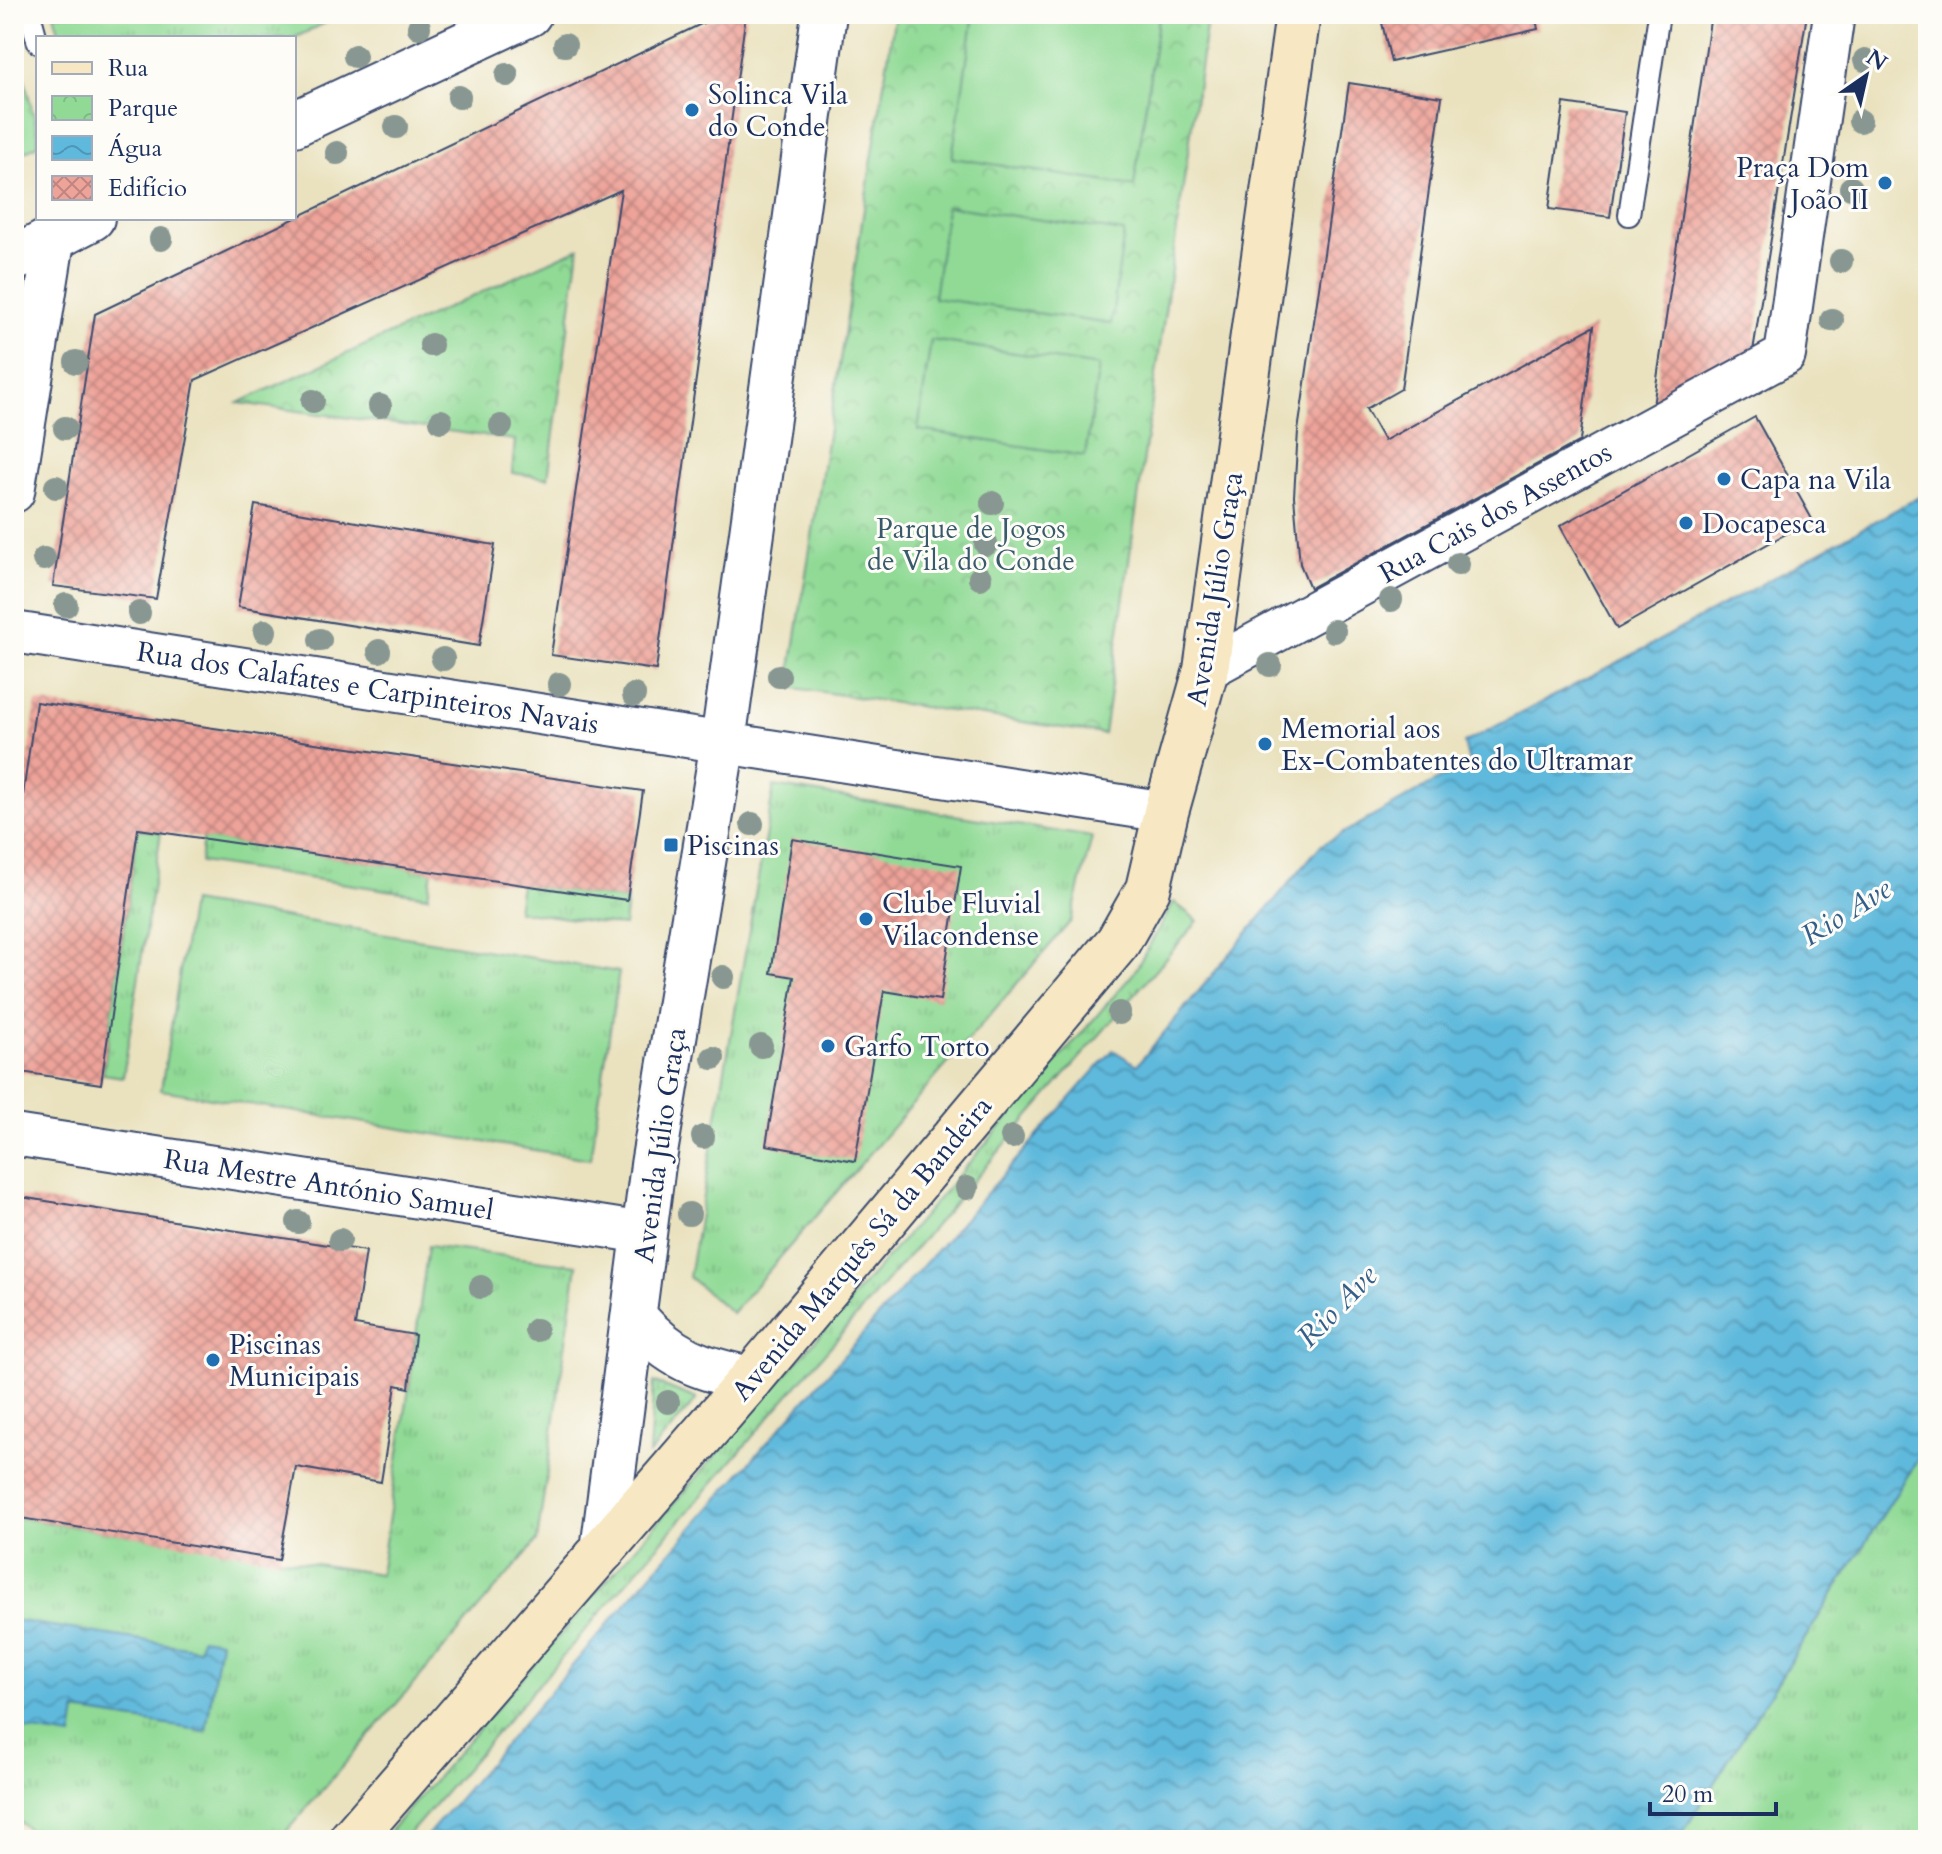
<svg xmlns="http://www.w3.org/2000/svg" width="1942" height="1854" font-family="Cardo,serif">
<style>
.grass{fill:url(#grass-tufts);stroke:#56847a;stroke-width:2}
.park{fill:url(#park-crowns);stroke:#56847a;stroke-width:2}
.pitch{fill:#90da95;stroke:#56847a;stroke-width:2}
.water{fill:url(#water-waves);stroke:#3d749d;stroke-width:2}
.building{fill:url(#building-cross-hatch)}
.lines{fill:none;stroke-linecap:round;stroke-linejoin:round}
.service-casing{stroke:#3a4a6d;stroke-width:24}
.minor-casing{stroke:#3a4a6d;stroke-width:44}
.tertiary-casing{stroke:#3a4a6d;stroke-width:48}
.secondary-casing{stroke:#3a4a6d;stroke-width:48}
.service{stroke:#fff;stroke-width:20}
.minor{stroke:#fff;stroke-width:40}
.tertiary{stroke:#fff;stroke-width:44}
.secondary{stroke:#f7e8c3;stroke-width:44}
.tree{fill:#889791}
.poi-dot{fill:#1f6fb2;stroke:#fdfcf7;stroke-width:3}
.labels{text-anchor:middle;stroke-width:6;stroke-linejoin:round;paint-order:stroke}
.poi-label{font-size:28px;fill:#1b2f5e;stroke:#fdfcf7;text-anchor:start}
.street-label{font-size:28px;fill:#1b2f5e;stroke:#fdfcf7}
.park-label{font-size:28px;fill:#385a6c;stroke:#fdfcf7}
.water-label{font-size:30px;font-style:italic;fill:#335f8a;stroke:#fdfcf7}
</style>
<defs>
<pattern id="grass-tufts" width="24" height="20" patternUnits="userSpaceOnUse" patternTransform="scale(2)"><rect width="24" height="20" fill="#90da95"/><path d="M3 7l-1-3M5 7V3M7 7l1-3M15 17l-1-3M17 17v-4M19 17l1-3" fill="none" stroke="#7cbb83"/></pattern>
<pattern id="park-crowns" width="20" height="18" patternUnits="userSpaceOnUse" patternTransform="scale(2)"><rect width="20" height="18" fill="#90da95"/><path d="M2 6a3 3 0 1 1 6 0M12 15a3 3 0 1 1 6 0" fill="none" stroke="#7cbb83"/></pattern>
<pattern id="water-waves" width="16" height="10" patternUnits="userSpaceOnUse" patternTransform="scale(2)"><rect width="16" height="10" fill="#5fb9dc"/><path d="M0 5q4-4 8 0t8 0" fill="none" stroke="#4e97b6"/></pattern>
<pattern id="building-cross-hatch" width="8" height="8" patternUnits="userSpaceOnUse" patternTransform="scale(2)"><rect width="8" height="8" fill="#eea399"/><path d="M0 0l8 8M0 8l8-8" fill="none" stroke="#c08580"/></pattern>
</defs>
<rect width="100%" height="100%" fill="#fdfcf7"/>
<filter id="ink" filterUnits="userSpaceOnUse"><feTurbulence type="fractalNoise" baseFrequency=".0125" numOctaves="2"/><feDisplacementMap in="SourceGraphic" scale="16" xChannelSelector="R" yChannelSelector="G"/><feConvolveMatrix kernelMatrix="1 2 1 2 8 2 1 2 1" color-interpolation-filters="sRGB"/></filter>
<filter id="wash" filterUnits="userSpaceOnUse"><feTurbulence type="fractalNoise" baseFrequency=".006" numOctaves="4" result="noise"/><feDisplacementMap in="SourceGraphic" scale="32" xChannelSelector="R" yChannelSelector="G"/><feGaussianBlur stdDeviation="1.8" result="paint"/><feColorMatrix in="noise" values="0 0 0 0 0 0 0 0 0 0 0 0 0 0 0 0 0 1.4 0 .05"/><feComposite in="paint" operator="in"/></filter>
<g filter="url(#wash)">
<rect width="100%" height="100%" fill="#eae2bf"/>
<path class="grass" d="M54 14H344L294 38H61Z
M14 37 38 133V145L14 157Z
M774 786 1092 837 1071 921 732 1313 689 1277Z
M138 829 161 832 123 1077 103 1074Z
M203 838 432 871 428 896 200 862Z
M521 884 627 900 624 926 517 911Z
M191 902 619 972 590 1159 161 1090Z
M1174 902 1198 921 404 1840H382L1133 974Z
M428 1246 577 1265 537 1541 279 1840H41L14 1817V1517L380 1574 409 1388Z
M654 1382 697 1399 649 1454Z
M1928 1443V1840H1678Z"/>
<path class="park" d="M895 14H1208L1104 734 788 687Z
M579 248 548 478 512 473 515 440 238 403Z"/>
<path class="pitch" d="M974 14H1159L1134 186 952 158Z
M947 206 1124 232 1111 324 934 298Z
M931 340 1099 366 1085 456 918 430Z"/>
<path class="water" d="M1928 492V1443L1678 1840H423L632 1596 1113 1050 1137 1065 1320 846 1469 763 1464 743 1649 646Z
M14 1620 199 1649 201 1638 220 1641 206 1731 76 1711 72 1737 14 1728Z"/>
<g id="blocks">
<path class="building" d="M722 14H746L656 670 551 655 621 190 195 380 156 599 53 586 95 314Z
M1380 14H1535L1538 29 1391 62Z
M1711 14H1807L1753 351 1653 406Z
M1349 83 1442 97 1401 389 1366 409 1384 441 1594 326 1580 441 1310 588 1300 564 1294 496 1298 431Z
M1564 103 1625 112 1610 217 1549 209Z
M1755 417 1812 519 1617 629 1560 526Z
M255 505 495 545 479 646 238 607Z
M36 702 643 791 627 900 138 829 101 1084 14 1071V858Z
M792 839 961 866 940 1000 884 991 855 1161 766 1145 794 977 771 973Z
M14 1196 366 1251 355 1325 415 1335 409 1388 396 1385 381 1482 296 1467 279 1560 14 1517Z"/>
</g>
</g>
<g filter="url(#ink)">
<use href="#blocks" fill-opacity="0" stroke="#3a4a6d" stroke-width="2"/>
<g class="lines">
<defs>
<path id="service" d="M30 14 38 43
M1629 215 1659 14"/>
<path id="minor" d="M14 492 55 235
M14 632 1166 812
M1206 670 1785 355 1834 14
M14 1135 644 1233"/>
<path id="tertiary" d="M294 124 529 14
M14 259 92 218
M635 1318C670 1358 700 1369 751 1379
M603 1550 653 1165 723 742 824 14"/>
<path id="secondary" d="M351 1840 751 1379 1118 942 1148 889 1166 812 1206 670 1298 14"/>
</defs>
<use href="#service" class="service-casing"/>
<use href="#minor" class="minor-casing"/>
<use href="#tertiary" class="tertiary-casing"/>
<use href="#secondary" class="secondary-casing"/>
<use href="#service" class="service"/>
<use href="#minor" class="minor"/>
<use href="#tertiary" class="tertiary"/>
<use href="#secondary" class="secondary"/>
</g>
<g class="tree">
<circle cx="419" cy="27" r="12"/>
<circle cx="565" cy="45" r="12"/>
<circle cx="355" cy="56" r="12"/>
<circle cx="1865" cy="60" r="12"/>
<circle cx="507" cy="75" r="12"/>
<circle cx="459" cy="97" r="12"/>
<circle cx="1860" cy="121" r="12"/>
<circle cx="396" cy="127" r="12"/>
<circle cx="337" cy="153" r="12"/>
<circle cx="1851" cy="188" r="12"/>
<circle cx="161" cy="239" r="12"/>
<circle cx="1841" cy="261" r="12"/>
<circle cx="1832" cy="320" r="12"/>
<circle cx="431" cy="345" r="12"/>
<circle cx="76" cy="362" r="12"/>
<circle cx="313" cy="401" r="12"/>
<circle cx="380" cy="406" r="12"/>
<circle cx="441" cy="421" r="12"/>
<circle cx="501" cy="426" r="12"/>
<circle cx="65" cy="428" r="12"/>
<circle cx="56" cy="487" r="12"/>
<circle cx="992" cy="503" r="12"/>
<circle cx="986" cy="544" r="12"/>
<circle cx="44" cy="559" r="12"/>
<circle cx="1458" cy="564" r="12"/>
<circle cx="980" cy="578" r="12"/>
<circle cx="1391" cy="600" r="12"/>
<circle cx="66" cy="605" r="12"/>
<circle cx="139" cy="613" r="12"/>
<circle cx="265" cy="631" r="12"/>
<circle cx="1334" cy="631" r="12"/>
<circle cx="320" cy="640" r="12"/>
<circle cx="379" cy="651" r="12"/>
<circle cx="443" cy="659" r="12"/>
<circle cx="1270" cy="665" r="12"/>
<circle cx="779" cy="676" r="12"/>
<circle cx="559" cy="684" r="12"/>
<circle cx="634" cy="695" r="12"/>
<circle cx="752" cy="824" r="12"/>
<circle cx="723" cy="977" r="12"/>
<circle cx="1119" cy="1013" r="12"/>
<circle cx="761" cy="1046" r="12"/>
<circle cx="713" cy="1058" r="12"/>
<circle cx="703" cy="1137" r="12"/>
<circle cx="1012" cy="1137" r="12"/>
<circle cx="967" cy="1188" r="12"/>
<circle cx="689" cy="1214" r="12"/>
<circle cx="298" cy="1222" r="12"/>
<circle cx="340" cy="1240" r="12"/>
<circle cx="481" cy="1287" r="12"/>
<circle cx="536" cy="1330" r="12"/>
<circle cx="668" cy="1402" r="12"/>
</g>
</g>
<g class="poi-dot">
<circle cx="692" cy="110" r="8"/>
<circle cx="1885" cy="183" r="8"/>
<circle cx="1724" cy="479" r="8"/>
<circle cx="1686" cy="523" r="8"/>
<circle cx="1265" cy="744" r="8"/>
<rect x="663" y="837" width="16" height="16" rx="4"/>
<circle cx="866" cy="919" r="8"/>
<circle cx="828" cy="1046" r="8"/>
<circle cx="213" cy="1360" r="8"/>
</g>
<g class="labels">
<g class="poi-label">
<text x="708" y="104">Solinca Vila<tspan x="708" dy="32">do Conde</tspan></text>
<text x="1869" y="177" text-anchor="end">Praça Dom<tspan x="1869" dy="32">João II</tspan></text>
<text x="1740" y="489">Capa na Vila</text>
<text x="1702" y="533">Docapesca</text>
<text x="1281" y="738">Memorial aos<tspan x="1281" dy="32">Ex-Combatentes do Ultramar</tspan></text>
<text x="687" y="855">Piscinas</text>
<text x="882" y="913">Clube Fluvial<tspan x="882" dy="32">Vilacondense</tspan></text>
<text x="844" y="1056">Garfo Torto</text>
<text x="229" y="1354">Piscinas<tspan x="229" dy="32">Municipais</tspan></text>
</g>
<g class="street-label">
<text transform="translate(1495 512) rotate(-29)" y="10">Rua Cais dos Assentos</text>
<text transform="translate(1214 589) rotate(-81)" y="10">Avenida Júlio Graça</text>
<text transform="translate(368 687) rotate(9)" y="10">Rua dos Calafates e Carpinteiros Navais</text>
<text transform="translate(659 1145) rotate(-82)" y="10">Avenida Júlio Graça</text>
<text transform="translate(329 1184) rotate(9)" y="10">Rua Mestre António Samuel</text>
<text transform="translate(861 1248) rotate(-50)" y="10">Avenida Marquês Sá da Bandeira</text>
</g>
<g class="park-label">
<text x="971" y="538">Parque de Jogos<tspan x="971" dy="32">de Vila do Conde</tspan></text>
</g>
<g class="water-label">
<text transform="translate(1846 912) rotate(-32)" y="10">Rio Ave</text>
<text transform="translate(1337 1306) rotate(-46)" y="10">Rio Ave</text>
</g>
</g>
<rect width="1942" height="1854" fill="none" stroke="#fdfcf7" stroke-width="48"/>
<rect x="36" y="36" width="260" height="184" fill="#fdfcf7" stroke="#a3aaba" stroke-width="2"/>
<rect x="52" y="62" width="40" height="12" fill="#f7e8c3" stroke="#a3aaba" stroke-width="2"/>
<text x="108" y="76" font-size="24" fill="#1b2f5e">Rua</text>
<rect x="52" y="96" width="40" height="24" fill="url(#park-crowns)" stroke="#a3aaba" stroke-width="2"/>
<text x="108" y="116" font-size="24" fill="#1b2f5e">Parque</text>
<rect x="52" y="136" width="40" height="24" fill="url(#water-waves)" stroke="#a3aaba" stroke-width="2"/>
<text x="108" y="156" font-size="24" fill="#1b2f5e">Água</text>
<rect x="52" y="176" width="40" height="24" fill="url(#building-cross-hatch)" stroke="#a3aaba" stroke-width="2"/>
<text x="108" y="196" font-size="24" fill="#1b2f5e">Edifício</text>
<g transform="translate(1866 76) rotate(34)" stroke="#fdfcf7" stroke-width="6" paint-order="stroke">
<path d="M0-6L14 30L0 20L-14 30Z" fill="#1b2f5e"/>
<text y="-12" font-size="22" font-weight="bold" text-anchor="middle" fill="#1b2f5e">N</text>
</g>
<path d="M1650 1802v12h126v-12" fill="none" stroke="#1b2f5e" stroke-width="4"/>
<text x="1662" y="1802" font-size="24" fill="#1b2f5e" stroke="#fdfcf7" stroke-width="6" paint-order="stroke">20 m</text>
</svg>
